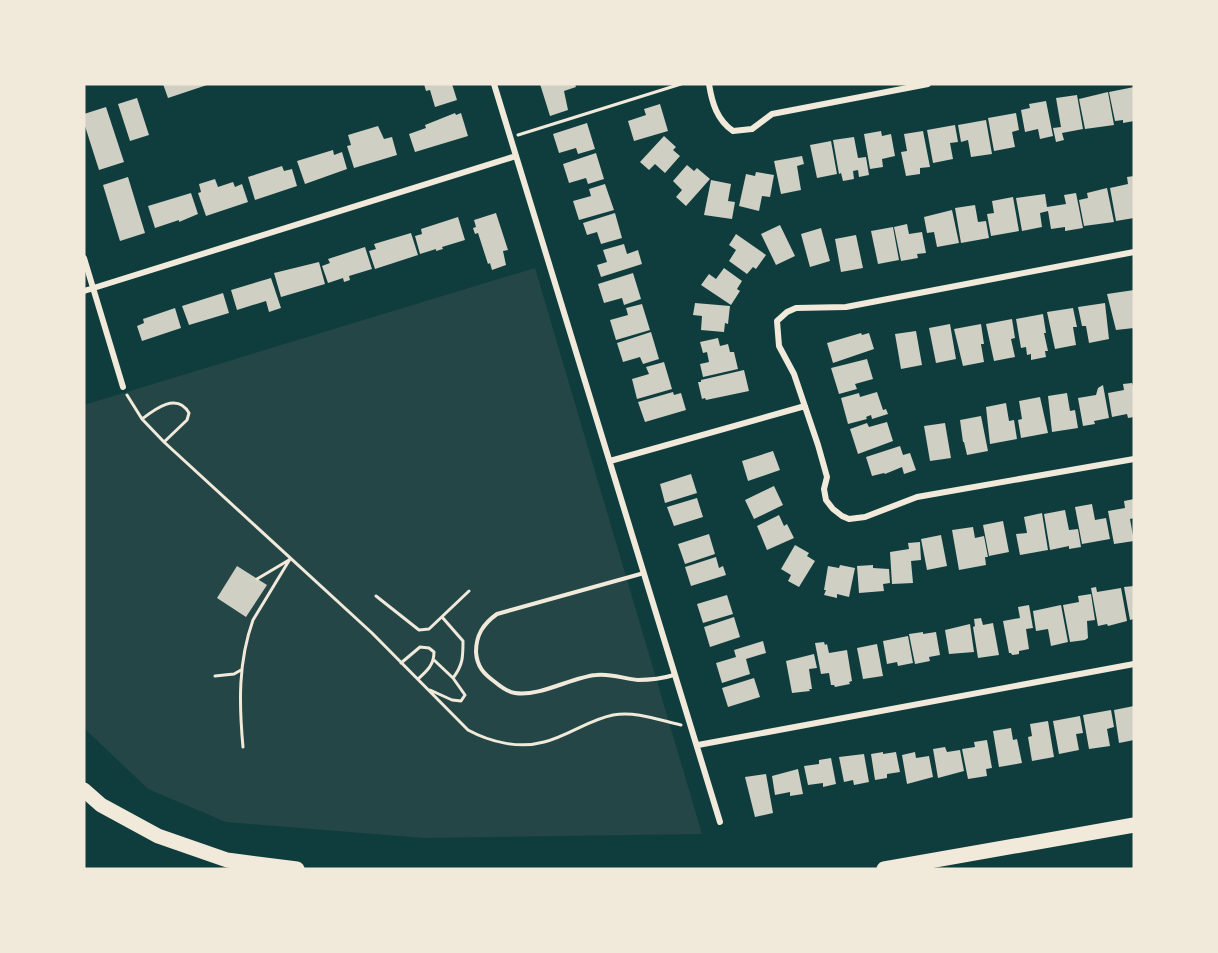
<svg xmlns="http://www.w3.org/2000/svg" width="1218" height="953" font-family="Manrope,sans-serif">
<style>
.green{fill:#244646}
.building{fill:#cfcfc3}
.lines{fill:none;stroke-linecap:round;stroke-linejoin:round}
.path{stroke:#f1e9da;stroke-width:3}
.service{stroke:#f1e9da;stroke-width:4}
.minor{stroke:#f1e9da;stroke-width:6}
.motorway{stroke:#f1e9da;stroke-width:15}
</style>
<rect width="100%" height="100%" fill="#0f3d3e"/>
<path class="green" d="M535 268 702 834 423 838 226 822 148 789 84 728V405Z"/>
<path class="building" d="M163 84H210L168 98Z
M424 84H452L457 100 435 107 430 90 426 91Z
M540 84H575L576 87 564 91 568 110 550 116Z
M1134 87V121L1123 123V120L1115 121 1109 92Z
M1108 92 1114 125 1085 129 1079 99Z
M1077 95 1083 129 1062 133 1064 140 1056 142 1053 128 1061 127 1056 98Z
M137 98 149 135 130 141 118 104Z
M1046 101 1053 136 1040 139 1038 129 1025 132 1021 110 1030 108 1029 104Z
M660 104 668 131 634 141 628 121 646 115 644 109Z
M106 107 124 162 99 170 84 123V114Z
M455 113 456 115 461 113 468 136 415 152 409 134 426 128 425 125Z
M1016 113 1019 130 1012 132 1015 147 994 151 988 118Z
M986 120 992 154 971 157 968 140 961 142 958 125Z
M587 123 595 149 578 154 576 148 559 153 553 134Z
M955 125 958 142 950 143 953 159 933 163 927 130Z
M378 126 384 139 392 137 397 155 354 168 347 146 351 145 348 135Z
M881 131 882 136 891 134 895 156 882 159 883 167 870 169 864 134Z
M923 131 930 167 920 168V174L906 176 901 152 907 151 904 134Z
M664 136 676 147 673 150 680 156 665 173 655 164 649 170 640 162Z
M854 137 858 158 866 157 869 175 859 177 858 170 853 171 854 179 843 181 841 173 839 174 833 140Z
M831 141 837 174 817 178 810 145Z
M333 150 334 155 342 152 347 169 305 184 297 161Z
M596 153 604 179 588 184 586 178 569 183 563 164Z
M802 156 804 164 797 166 801 190 781 194 774 161Z
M687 165 694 171 697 168 710 179 686 206 676 197 682 190 673 181Z
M282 166 284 171 292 169 297 186 255 200 248 177Z
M756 172 774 175 770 197 762 196 759 211 739 206 746 174 755 176Z
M1134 176V218L1116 221 1110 188 1128 184 1127 177Z
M128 177 145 233 120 241 103 185Z
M215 179 218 187 233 182 235 187 242 184 248 202 206 216 198 193 201 192 199 184Z
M711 180 731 184 728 201 735 202 732 219 704 215Z
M605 184 614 210 579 220 573 201 591 196 589 189Z
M1107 188 1114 222 1084 226 1079 200 1088 198 1087 193Z
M191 193 198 214 179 222V220L155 228 148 206Z
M1076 193 1083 228 1065 231V227L1051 229 1048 211 1040 213 1042 227 1022 231 1016 198 1045 194 1047 207 1066 204 1064 195Z
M1013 197 1019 231 991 236 987 214 994 213 992 201Z
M975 205 978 222 986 221 989 238 961 243 955 208Z
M952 210 959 243 937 247 934 232 927 233 924 217Z
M496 213 508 250 503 251 506 265 492 270 490 263 488 264 478 233 475 234 473 228 476 227 474 220Z
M615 213 622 238 601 244 597 232 587 235 583 223Z
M458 217 465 240 442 247 443 249 436 251V249L420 254 415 236 422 234 421 229Z
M907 224 909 234 922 232 926 253 917 254 918 258 901 261 894 227Z
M780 225 795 256 776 265 761 234Z
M893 227 899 260 878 264 871 231Z
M821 228 830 261 810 267 801 234Z
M411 233 418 255 375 269 369 251 376 249 374 244Z
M736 234 766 255 756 269 753 267 747 274 729 261 736 250 729 245Z
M856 235 863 268 841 272 835 239Z
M624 244 627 254 638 250 642 264 601 277 597 265 607 262 603 250Z
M365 247 372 269 349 276 350 280 344 282 343 278 328 283 322 266 330 263 328 259Z
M319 262 325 284 281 297 274 273Z
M724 268 742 281 737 289 740 291 731 305 701 285 709 274 716 279Z
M633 273 641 299 624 305 622 298 604 303 598 284Z
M271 278 281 308 269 312 266 301 237 310 231 290Z
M1134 290V328L1116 330 1107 294Z
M223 293 229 313 189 325 182 306Z
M695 303 730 306 728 324 725 323 724 332 701 330 702 316 693 315Z
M1105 303 1109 339 1089 343 1086 326H1082L1078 307Z
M642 304 650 330 616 340 610 320 628 315 626 308Z
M175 308 181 328 142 341 137 326 144 323 143 319Z
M1073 308 1077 327H1073L1076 345 1055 349 1047 312Z
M1043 314 1046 333H1044L1048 351H1045L1046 357 1031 360V354L1027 355 1026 347 1021 348 1016 319Z
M1012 319 1015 338 1011 339 1015 357 994 361 986 324Z
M950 324 956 359 936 363 929 328Z
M981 324 984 344H981L984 362 963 366 954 329Z
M916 331 922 365 901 369 895 334Z
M651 332 659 359 643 364 640 357 623 362 617 343Z
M861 333 862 335 869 333 874 349 833 363 827 343Z
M718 338 720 346 728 344 730 352H734L738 369 703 377 700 364 709 362 707 352 703 353 700 342Z
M867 359 873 379 855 384 857 389 839 394 831 368Z
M664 362 672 389 637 399 632 379 649 374 646 367Z
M744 370 749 391 706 400 705 398 702 399 698 382H701V380Z
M1132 383 1134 388V417L1128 418 1127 414 1112 417 1108 393 1124 390 1123 384Z
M1103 385 1109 418 1094 421 1095 424 1083 426 1078 398 1096 395 1098 388Z
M673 392 674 395 681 393 686 410 645 422 638 402Z
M877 392 883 410 886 409 888 414 872 419 871 415 866 417 867 419 848 424 841 398 859 393 860 397Z
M1067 393 1070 411 1075 410 1078 428 1052 432 1048 396Z
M1040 397 1048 433 1021 438 1018 420 1022 419 1019 401Z
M1006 403 1009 421 1014 420 1017 439 990 444 986 407Z
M981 416 988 451 967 455 964 442H963L960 420Z
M887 422 893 441 858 454 850 429 867 423 869 427Z
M945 423 951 458 930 461 924 426Z
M900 446 903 455 910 453 916 470 904 474 902 467 885 474 884 473 872 476 866 457Z
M773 451 780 470 748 481 742 461Z
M691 474 697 493 665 503 660 484Z
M774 486 783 505 754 519 745 500Z
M697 498 703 517 674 526 667 507Z
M1134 499V518L1130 519 1134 541 1114 544 1108 511 1125 508 1124 501Z
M1092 504 1095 520 1106 518 1110 539 1082 544 1075 507Z
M1065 510 1069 530 1078 529 1081 547 1069 549V546L1050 550 1044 514Z
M1042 513 1048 550 1020 555 1016 534 1027 533 1024 517Z
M779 515 784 526 787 524 794 538 767 550 757 526Z
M1003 521 1009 552 989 556 983 525Z
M973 527 975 538 984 536 988 557H985L986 565 959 570 952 530Z
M709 534 715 554 685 564 678 544Z
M941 535 947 566 927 570 921 539Z
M920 542 921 560 911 561 913 583 892 584 890 552 909 549 908 543Z
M795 545 809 553 807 556 815 561 799 587 788 581 791 575 781 569Z
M716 557 719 568 723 566 726 575 691 586 685 567Z
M840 565 855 568 849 597 837 594V598L824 595 826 590H824L828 566 839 568Z
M873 565V568L889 569 890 583 883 584 884 591 859 593 857 566Z
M237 566 267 585 246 617 217 598Z
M1134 586V619L1130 620 1124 587Z
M1096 587 1097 592 1121 588 1127 621 1108 626 1107 624 1098 626 1091 588Z
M1091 594 1095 620 1087 621 1088 638 1085 640 1070 642 1063 605 1079 602 1078 596Z
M727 595 733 614 703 623 697 604Z
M1029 605 1033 628 1026 629 1029 649 1019 651V654L1012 655 1011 653H1009L1003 621 1020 618 1018 607Z
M1061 605 1068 642 1051 646 1048 629 1036 631 1033 611Z
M734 617 740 637 710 647 704 627Z
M981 618 983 625 993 623 999 655 978 658 973 627 975 626 974 619Z
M970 624 974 652 949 654 945 630Z
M923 632V634L936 632 940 655 929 657 930 661 915 664 909 634Z
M908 636 913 663 898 666 897 662 887 664 883 641Z
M763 641 766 653 746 659 750 674 722 683 716 663 736 657 734 650Z
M824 642 825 645 827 644 829 653 847 650 852 681 849 682 850 684 835 687 834 685H831L829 673 821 674 815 643Z
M877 644 883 676 863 679 857 648Z
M814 654 817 668 809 669 812 689H809L810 691 792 693 786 661Z
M754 678 760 697 728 707 722 688Z
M1134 706V740L1119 743 1114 710Z
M1111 710 1114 727 1107 729 1110 746 1089 749 1083 715Z
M1080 716 1083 733 1076 734 1079 750 1059 754 1053 721Z
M1048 721 1054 757 1032 761 1028 737 1032 736 1030 724Z
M1011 728 1013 740 1017 739 1022 763 999 767 993 731Z
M987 740 992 768 986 769 987 776 968 779 962 749 975 747 974 742Z
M945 747 947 752 960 750 964 771 938 778 933 749Z
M883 752V754L896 752 900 772 887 774V778L875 780 871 754Z
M915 752 916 758 929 756 933 777 907 784 902 755Z
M864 754 869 782 854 785 853 780 844 782 839 757Z
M831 758 836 784 823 787V783L808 785 804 766 819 764V760Z
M798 769 803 794 790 796V792L775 795 772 776Z
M766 774 773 813 755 817 745 777Z"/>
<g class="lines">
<path class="path" d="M518 135 681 84
M127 395 142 419 164 442 372 633 468 730C490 742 519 749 544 742 568 736 588 720 613 715 636 711 659 720 681 725
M142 419C155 409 177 392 189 413L187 420 164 442
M257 579 289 560
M376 596 419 630 429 629 469 591
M442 617 463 641C463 657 463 665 453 678
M401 663 420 647 429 648 434 652C434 665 427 671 418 679
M215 676 234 674 241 670
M430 690 452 700 461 701 465 695 453 678 434 660
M243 747C239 704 238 662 253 620L290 559"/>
<path class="service" d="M644 573 497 614C483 624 476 635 476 652 477 667 484 674 495 682 501 687 508 692 515 693 540 697 572 677 596 675 611 673 624 679 638 680 649 680 664 678 674 675"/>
<path class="minor" d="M494 84 720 822
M709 84C712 103 717 120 733 131L752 129 772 114 928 84
M1134 252 846 307 796 308 787 312 777 321 779 346 794 374 818 445 827 477 824 489 826 500 833 509 842 516 849 519 865 517 917 497 1134 459
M84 258 123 387
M84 291 516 156
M610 461 805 406
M698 745 1134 664"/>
<path class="motorway" d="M84 790 101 805 158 836 227 860 297 869
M884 869 1134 825"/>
</g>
<rect width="1218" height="953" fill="none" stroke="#f1e9da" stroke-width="171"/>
</svg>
